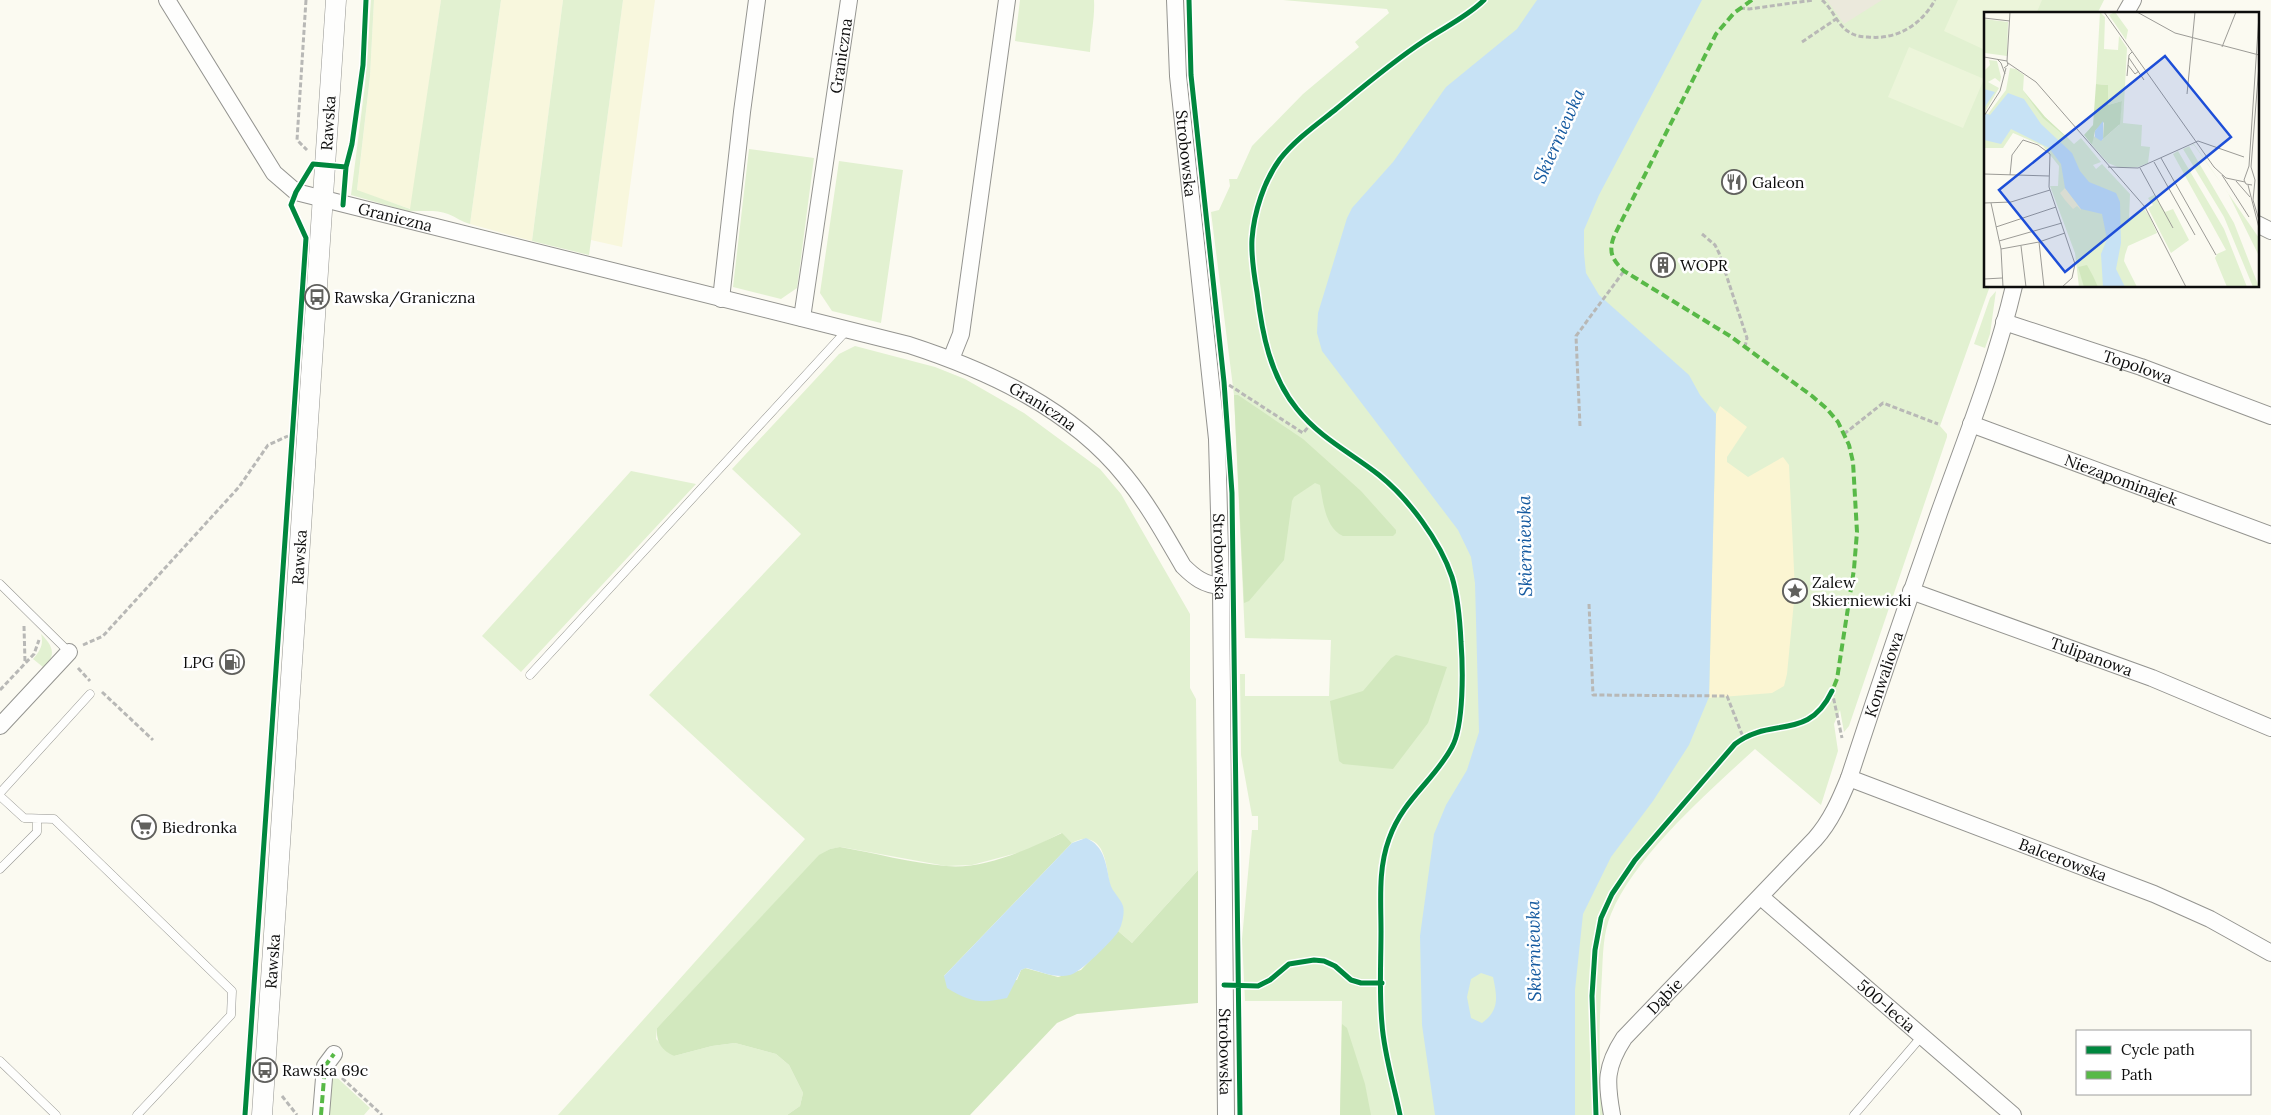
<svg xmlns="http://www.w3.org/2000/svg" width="2271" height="1115" font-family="Lora,serif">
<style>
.farmland{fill:#f8f7dd}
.green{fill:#e2f1d1}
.forest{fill:#d2e8be}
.sand{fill:#fbf5d2}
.pitch{fill:#ecf5da}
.plaza{fill:#ebe9dc}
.water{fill:#c7e2f5;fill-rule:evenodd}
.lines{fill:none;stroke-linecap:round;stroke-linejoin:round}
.service-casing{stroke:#949490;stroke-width:9}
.minor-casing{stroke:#949490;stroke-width:18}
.tertiary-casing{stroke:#949490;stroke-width:21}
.path{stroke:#b8b8b6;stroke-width:3;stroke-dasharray:5 2.5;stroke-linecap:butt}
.service{stroke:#fefefd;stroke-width:8}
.minor{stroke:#fefefd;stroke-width:16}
.tertiary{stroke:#fefefd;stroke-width:20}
.quiet{stroke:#58b947;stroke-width:4;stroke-dasharray:8 4;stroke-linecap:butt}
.cycleway-casing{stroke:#fff;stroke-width:8}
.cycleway{stroke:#00873e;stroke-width:5}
.labels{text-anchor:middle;stroke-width:5;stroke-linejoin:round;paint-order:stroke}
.street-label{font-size:16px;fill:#0d0d0d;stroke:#fff}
.poi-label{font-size:16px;fill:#0d0d0d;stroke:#fff;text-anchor:start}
.water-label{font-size:18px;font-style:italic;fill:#155aa0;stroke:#fff}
.inset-road{fill:none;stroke:#9c9b96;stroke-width:1}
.view{fill:#1d4ed8;fill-opacity:0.15;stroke:#1d4ed8;stroke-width:2.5}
.inset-edge{fill:none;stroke:#0d0d0d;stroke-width:2.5}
</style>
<rect width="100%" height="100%" fill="#fbfaf1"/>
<path class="farmland" d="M374 0H441L411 209 357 191 370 76Z
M501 0H563L532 241 470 224Z
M623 0H655L622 247 591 240Z"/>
<path class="green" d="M371 0H374L370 76 357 190 410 209 441 0H501L470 224C462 222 456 217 448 214 435 209 420 212 407 211L351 195 365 85Z
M563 0H623L589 255 532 241Z
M1020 0H1094C1095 17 1091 34 1090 52L1015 41Z
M1283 0H2104L2097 14H1985V286H1990L1940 426 1947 434V437L1849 726 1844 732 1840 710 1834 724 1838 751 1821 805 1755 749C1709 791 1634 857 1611 914 1603 933 1603 955 1602 974 1599 1022 1598 1068 1604 1115H1340L1342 1001H1245L1242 939 1252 830H1258V816H1252L1241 755 1240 674H1245V696H1329L1331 640 1245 638 1234 395 1211 212 1219 210 1230 186 1229 179H1237L1252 146 1303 94 1359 47 1355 42 1389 13 1387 9Z
M749 149 814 158 797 288 781 299 733 287Z
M839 161 903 170 881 323 832 311 820 293Z
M1996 291 1990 334 1985 348 1974 344 1990 298Z
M855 346 935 367 965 379 1024 413 1100 469 1121 494 1190 614V688L1196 699 1198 870 1132 943 1118 931C1122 919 1123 910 1117 898 1115 894 1112 892 1111 888 1106 874 1108 842 1087 839 1082 838 1076 841 1072 843L1061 833 1028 850 972 865 946 866 841 847 830 849 819 856 657 1028 656 1039 674 1056 712 1046 735 1043 776 1054 789 1065 803 1093 800 1106 787 1115H558L805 839 649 695 801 534 732 469 839 354Z
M631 471 696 484 521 672 482 636Z
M41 634C52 645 58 655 43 667L33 659C40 651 44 644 41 634Z
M331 1072 370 1108 364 1115H327Z"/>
<path class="forest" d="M1234 395H1238L1303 439 1361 491 1396 530V533L1393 536H1343C1325 528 1323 501 1320 485L1315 483 1294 497 1292 501 1284 560 1249 601 1244 603Z
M1396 655 1447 667 1428 723 1393 769 1343 764 1339 761 1330 701 1363 691 1391 658Z
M1062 833 1072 843 944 976 1017 980 1021 970 1025 968 1058 977 1081 970 1118 931 1132 943 1198 870V1003L1077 1014 1057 1023 970 1115H787L800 1106 803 1093 789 1065 776 1054 735 1043 712 1046 674 1056C661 1050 656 1042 657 1028L819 855 830 849 840 847C875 853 911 863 946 866 983 870 1029 849 1062 833Z
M1342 1024 1347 1028 1365 1084 1371 1115H1340Z"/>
<path class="sand" d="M1720 406 1747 427 1727 457V462L1748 477 1783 457 1789 465 1795 591 1787 674 1784 686 1772 693 1709 698 1716 414Z"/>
<path class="pitch" d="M1958 0H2042L2036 14H1985V50L1944 31Z
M1909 47 1984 79 1963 128 1888 97Z"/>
<path class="plaza" d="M1827 0H1882L1844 24Z"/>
<path class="water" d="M1537 0H1702L1599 195 1584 230V253L1586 273 1599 295 1689 375 1700 395 1716 414 1709 697 1689 745 1653 801 1611 857 1583 914 1575 990V1115H1435L1422 1025 1420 936 1434 834 1446 805 1467 770 1479 732 1475 583 1471 557 1458 530 1322 351 1317 333 1318 313 1347 218 1352 208 1393 162 1446 87 1517 29ZM1481 973 1493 977C1497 996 1500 1010 1482 1023L1471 1018 1467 997 1471 979Z
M1086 838C1105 846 1106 865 1110 883 1112 892 1120 897 1123 906 1125 912 1122 926 1118 932 1112 941 1080 973 1070 975 1056 979 1039 971 1026 968L1021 970 1007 998C981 1004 970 1002 947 988L944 976 1072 843Z"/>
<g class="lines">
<defs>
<path id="service" d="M0 584 69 652
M530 675 848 329
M0 793 90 694
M0 796 24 818 54 819 232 991 231 1015 137 1115
M0 869 37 832V819
M0 1061 56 1115
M1854 1115 1922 1036"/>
<g id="minor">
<path id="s1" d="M167 0 274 173 296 192 909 345C989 371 1071 409 1125 476 1148 504 1165 535 1183 566 1194 577 1204 585 1221 586"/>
<path id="s2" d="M1175 0 1178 76 1217 439 1221 586 1226 1115"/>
<path d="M2125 14 2133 0"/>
<path d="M2257 224 2271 231"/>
<path d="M721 299 742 112 757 0"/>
<path id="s3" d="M802 318 849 0"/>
<path id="s4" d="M2004 322 2141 367 2271 416"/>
<path d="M951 359 961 334 1007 0"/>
<path id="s5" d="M1971 424 2271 535"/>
<path id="s6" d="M1911 591 2152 678 2271 728"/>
<path d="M0 726 69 652"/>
<path id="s7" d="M1849 778 2154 894 2210 919 2271 953"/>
<path id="s8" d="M1761 897 2013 1115"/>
<path d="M321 1115 325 1066 334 1054"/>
<path id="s9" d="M1612 1115C1606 1082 1605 1067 1624 1038L1815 839C1831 821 1840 800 1849 778 1878 689 1908 601 1939 513 1966 438 1996 363 2014 286"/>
</g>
<g id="tertiary">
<path id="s10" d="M262 1115 336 0"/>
</g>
</defs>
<use href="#service" class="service-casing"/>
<use href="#minor" class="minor-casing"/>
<use href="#tertiary" class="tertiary-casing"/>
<path class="path" d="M306 0 297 140 307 150
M1822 0C1833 9 1837 25 1849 32 1855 36 1861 37 1868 37 1897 40 1921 25 1935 0
M1740 8 1749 9 1814 0
M1802 42 1839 17
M1702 234 1715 245 1719 253 1747 338 1745 347
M1229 385 1303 433 1310 425
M1580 426 1576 336 1624 271
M1844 434 1883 403 1938 424
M1589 604 1593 695 1727 696 1743 737
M24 626 25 662
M83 645 103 636 239 487 268 445 288 436
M78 668 90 681
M0 690 34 654 39 640
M1832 691 1842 738
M102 692 153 740
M342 1078 382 1115
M282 1096 297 1115"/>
<use href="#service" class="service"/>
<use href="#minor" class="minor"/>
<use href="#tertiary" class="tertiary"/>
<path class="quiet" d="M1752 0 1734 13 1716 34 1615 234C1608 250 1611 259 1624 271L1730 336 1812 396 1827 409 1838 422 1849 445 1853 462 1857 532 1854 569 1837 679 1831 694
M321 1115 325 1066 334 1054"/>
<defs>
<path id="cycleway" d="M1189 0 1191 75 1224 382 1232 493 1240 1115
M343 205 346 167 352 144 363 65 366 0
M1224 985 1258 986 1270 980 1289 964 1314 960 1324 961 1335 966 1351 980 1361 983H1382
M245 1115 306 238 291 205 296 192 313 164 346 167
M1400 1115C1394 1085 1384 1054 1382 1024 1379 994 1381 962 1381 931 1381 900 1378 869 1389 839 1403 799 1434 781 1452 747 1464 725 1463 668 1461 642 1460 621 1458 597 1452 577 1440 541 1408 498 1379 475 1351 453 1320 438 1297 409 1270 376 1262 333 1257 292 1254 275 1251 257 1252 239 1254 212 1264 181 1280 159 1295 140 1316 125 1335 110 1364 86 1392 62 1424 41 1443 28 1467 17 1484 0
M1596 1115 1592 996 1595 950 1601 918 1612 894 1635 860 1735 744C1771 716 1808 742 1832 691"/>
</defs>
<use href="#cycleway" class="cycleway-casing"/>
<use href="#cycleway" class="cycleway"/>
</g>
<defs>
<symbol id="restaurant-ring" viewBox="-11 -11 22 22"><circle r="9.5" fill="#fff" stroke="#60605d" stroke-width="1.5"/><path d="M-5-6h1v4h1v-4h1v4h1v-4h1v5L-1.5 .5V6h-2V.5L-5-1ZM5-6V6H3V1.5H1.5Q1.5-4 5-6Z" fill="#60605d"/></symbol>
<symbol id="building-ring" viewBox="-11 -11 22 22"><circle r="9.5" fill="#fff" stroke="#60605d" stroke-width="1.5"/><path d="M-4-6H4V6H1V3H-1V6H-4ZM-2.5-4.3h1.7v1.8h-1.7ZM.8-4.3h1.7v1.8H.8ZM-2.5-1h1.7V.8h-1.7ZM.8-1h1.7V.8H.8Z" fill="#60605d"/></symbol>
<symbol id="bus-ring" viewBox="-11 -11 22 22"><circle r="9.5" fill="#fff" stroke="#60605d" stroke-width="1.5"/><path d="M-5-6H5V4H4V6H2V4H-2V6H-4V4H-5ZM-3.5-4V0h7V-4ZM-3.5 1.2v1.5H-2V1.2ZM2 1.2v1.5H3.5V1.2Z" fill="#60605d"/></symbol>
<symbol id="sight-ring" viewBox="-11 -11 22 22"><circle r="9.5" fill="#fff" stroke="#60605d" stroke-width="1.5"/><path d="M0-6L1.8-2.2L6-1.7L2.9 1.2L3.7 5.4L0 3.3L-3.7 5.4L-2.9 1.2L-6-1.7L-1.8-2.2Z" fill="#60605d"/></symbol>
<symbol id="fuel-ring" viewBox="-11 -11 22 22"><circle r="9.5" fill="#fff" stroke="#60605d" stroke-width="1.5"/><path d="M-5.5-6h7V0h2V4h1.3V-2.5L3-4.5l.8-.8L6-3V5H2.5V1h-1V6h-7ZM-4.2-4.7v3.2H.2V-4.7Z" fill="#60605d"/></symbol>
<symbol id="supermarket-ring" viewBox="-11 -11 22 22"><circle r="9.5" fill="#fff" stroke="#60605d" stroke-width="1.5"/><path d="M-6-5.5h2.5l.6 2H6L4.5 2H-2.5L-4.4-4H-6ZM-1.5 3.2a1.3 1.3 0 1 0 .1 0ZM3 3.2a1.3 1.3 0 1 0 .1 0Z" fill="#60605d"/></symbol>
</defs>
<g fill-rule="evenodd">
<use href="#restaurant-ring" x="1720" y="168" width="28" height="28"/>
<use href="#building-ring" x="1649" y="251" width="28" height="28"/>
<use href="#bus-ring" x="303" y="283" width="28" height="28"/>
<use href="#sight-ring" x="1781" y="577" width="28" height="28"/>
<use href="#fuel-ring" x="218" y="648" width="28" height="28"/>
<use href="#supermarket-ring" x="130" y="813" width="28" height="28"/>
<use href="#bus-ring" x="251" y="1056" width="28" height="28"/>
</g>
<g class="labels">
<g class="street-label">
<text dy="6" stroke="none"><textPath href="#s3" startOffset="265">Graniczna</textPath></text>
<text dy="6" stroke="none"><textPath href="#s10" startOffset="994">Rawska</textPath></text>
<text dy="6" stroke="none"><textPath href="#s2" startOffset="154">Strobowska</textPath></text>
<text dy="6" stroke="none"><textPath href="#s1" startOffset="335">Graniczna</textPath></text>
<text dy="6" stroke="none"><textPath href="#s4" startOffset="141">Topolowa</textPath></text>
<text dy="6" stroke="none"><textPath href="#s1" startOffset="1012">Graniczna</textPath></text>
<text dy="6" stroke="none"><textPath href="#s5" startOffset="160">Niezapominajek</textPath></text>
<text dy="6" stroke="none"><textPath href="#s2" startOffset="559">Strobowska</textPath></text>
<text dy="6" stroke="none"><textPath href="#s10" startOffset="559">Rawska</textPath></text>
<text dy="6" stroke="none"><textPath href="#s6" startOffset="192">Tulipanowa</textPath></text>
<text dy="6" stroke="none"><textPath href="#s9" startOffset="536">Konwaliowa</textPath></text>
<text dy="6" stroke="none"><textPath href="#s7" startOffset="229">Balcerowska</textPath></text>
<text dy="6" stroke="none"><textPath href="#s10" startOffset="154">Rawska</textPath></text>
<text dy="6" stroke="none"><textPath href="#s9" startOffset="139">Dąbie</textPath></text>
<text dy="6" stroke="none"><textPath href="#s8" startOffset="166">500-lecia</textPath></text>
<text dy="6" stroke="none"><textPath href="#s2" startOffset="1054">Strobowska</textPath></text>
</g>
<g class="poi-label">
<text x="1752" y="188">Galeon</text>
<text x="1680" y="271">WOPR</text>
<text x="334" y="303">Rawska/Graniczna</text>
<text x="1812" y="588">Zalew<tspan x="1812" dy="18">Skierniewicki</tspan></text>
<text x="214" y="668" text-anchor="end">LPG</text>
<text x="162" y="833">Biedronka</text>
<text x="282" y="1076">Rawska 69c</text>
</g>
<g class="water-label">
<text transform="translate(1559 136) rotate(-66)" y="6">Skierniewka</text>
<text transform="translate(1525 546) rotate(-91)" y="6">Skierniewka</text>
<text transform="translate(1534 951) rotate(-91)" y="6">Skierniewka</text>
</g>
</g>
<g transform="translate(1984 12)">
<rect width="275" height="275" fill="#fbfaf1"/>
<path d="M116 0 121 5 120 37 134 38 135 24 143 36 139 111 158 113 157 134 166 135 164 151 154 155 136 156 124 151 108 133 109 124 118 128 135 113 138 89 124 93V73L112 72ZM131 0 144 18 142 28 125 3ZM0 7 24 10 23 44 1 41 0 45ZM5 48 13 49 17 65 16 70 11 66 4 70 15 76 1 100 4 102 22 78 26 56 32 57 40 63 39 78 61 105 90 132 97 126 117 150 109 153 112 157 118 152 146 182 145 207 160 197 166 205 173 221 144 234 141 243 140 249 153 275H95L91 241 66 174H74L75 154 59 134 29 121 19 136H1L0 59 6 53ZM210 132 275 226 274 242 244 181 210 133 205 134 250 211 275 275H269L240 205 199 137ZM194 139 240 217 263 275H243L231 246 233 242 242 238 189 142ZM170 183 181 200 189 197 205 228 187 241 164 196 169 193 164 186Z" fill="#e2f1d1"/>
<path d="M112 72 124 73V93L138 89 136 112 119 127 120 110 111 119 108 133 100 123 109 113ZM40 80 61 105 88 130 59 106ZM103 253 109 264 114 275H100L94 255Z" fill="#d2e8be"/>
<path d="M81 176 97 197V198L93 194 89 197 81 188 76 181Z" fill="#fbf5d2"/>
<path d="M0 77 11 80 0 96ZM24 81 40 87 57 112 88 141 96 159 105 170 132 181 136 190 137 231 132 257 141 275H119L117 242 123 227 118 202 97 197 81 176 77 152 65 136 27 117 17 132 0 128V101L6 103ZM119 109V127L117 129 111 125V119Z" fill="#c7e2f5"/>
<path class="inset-road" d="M120 0 230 155 242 166 261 170M153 0 191 21 275 43M0 6 26 9M238 35 252 0M0 45 23 49 24 53 20 56M145 46 160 68M13 47 17 51 21 62M23 49 26 0M24 51 52 70 161 195 202 275M144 53 151 62 155 59M275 53 267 155 271 168 269 188 275 208M143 64 145 43 148 40M203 82 211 0M0 104 16 79 22 56M177 146 232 243M170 150 211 223M124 155 154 156 214 129 260 145M156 156 189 216M0 162 65 164M26 163 28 143 39 128 54 133 66 142 65 175 91 252 88 266 78 275M238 163 265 205M252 169 266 185M264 173 275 216M268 173 262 172 260 168 265 154 275 3M0 191 27 190 66 178M7 191 17 237 19 275M12 215 72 195M15 229 78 211M55 230 60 275M37 234 42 275M17 237 55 230 81 221M0 267 18 266"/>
<path class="view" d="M181 44 247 125 81 260 15 178Z"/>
<rect width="275" height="275" class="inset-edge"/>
</g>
<rect x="2076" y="1030" width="175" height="65" fill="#ffffff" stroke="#9e9e9e"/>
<rect x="2086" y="1046" width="25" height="8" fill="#00873e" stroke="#9e9e9e"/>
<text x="2121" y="1055" font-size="15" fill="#0d0d0d">Cycle path</text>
<rect x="2086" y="1071" width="25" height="8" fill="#58b947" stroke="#9e9e9e"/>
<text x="2121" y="1080" font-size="15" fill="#0d0d0d">Path</text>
</svg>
